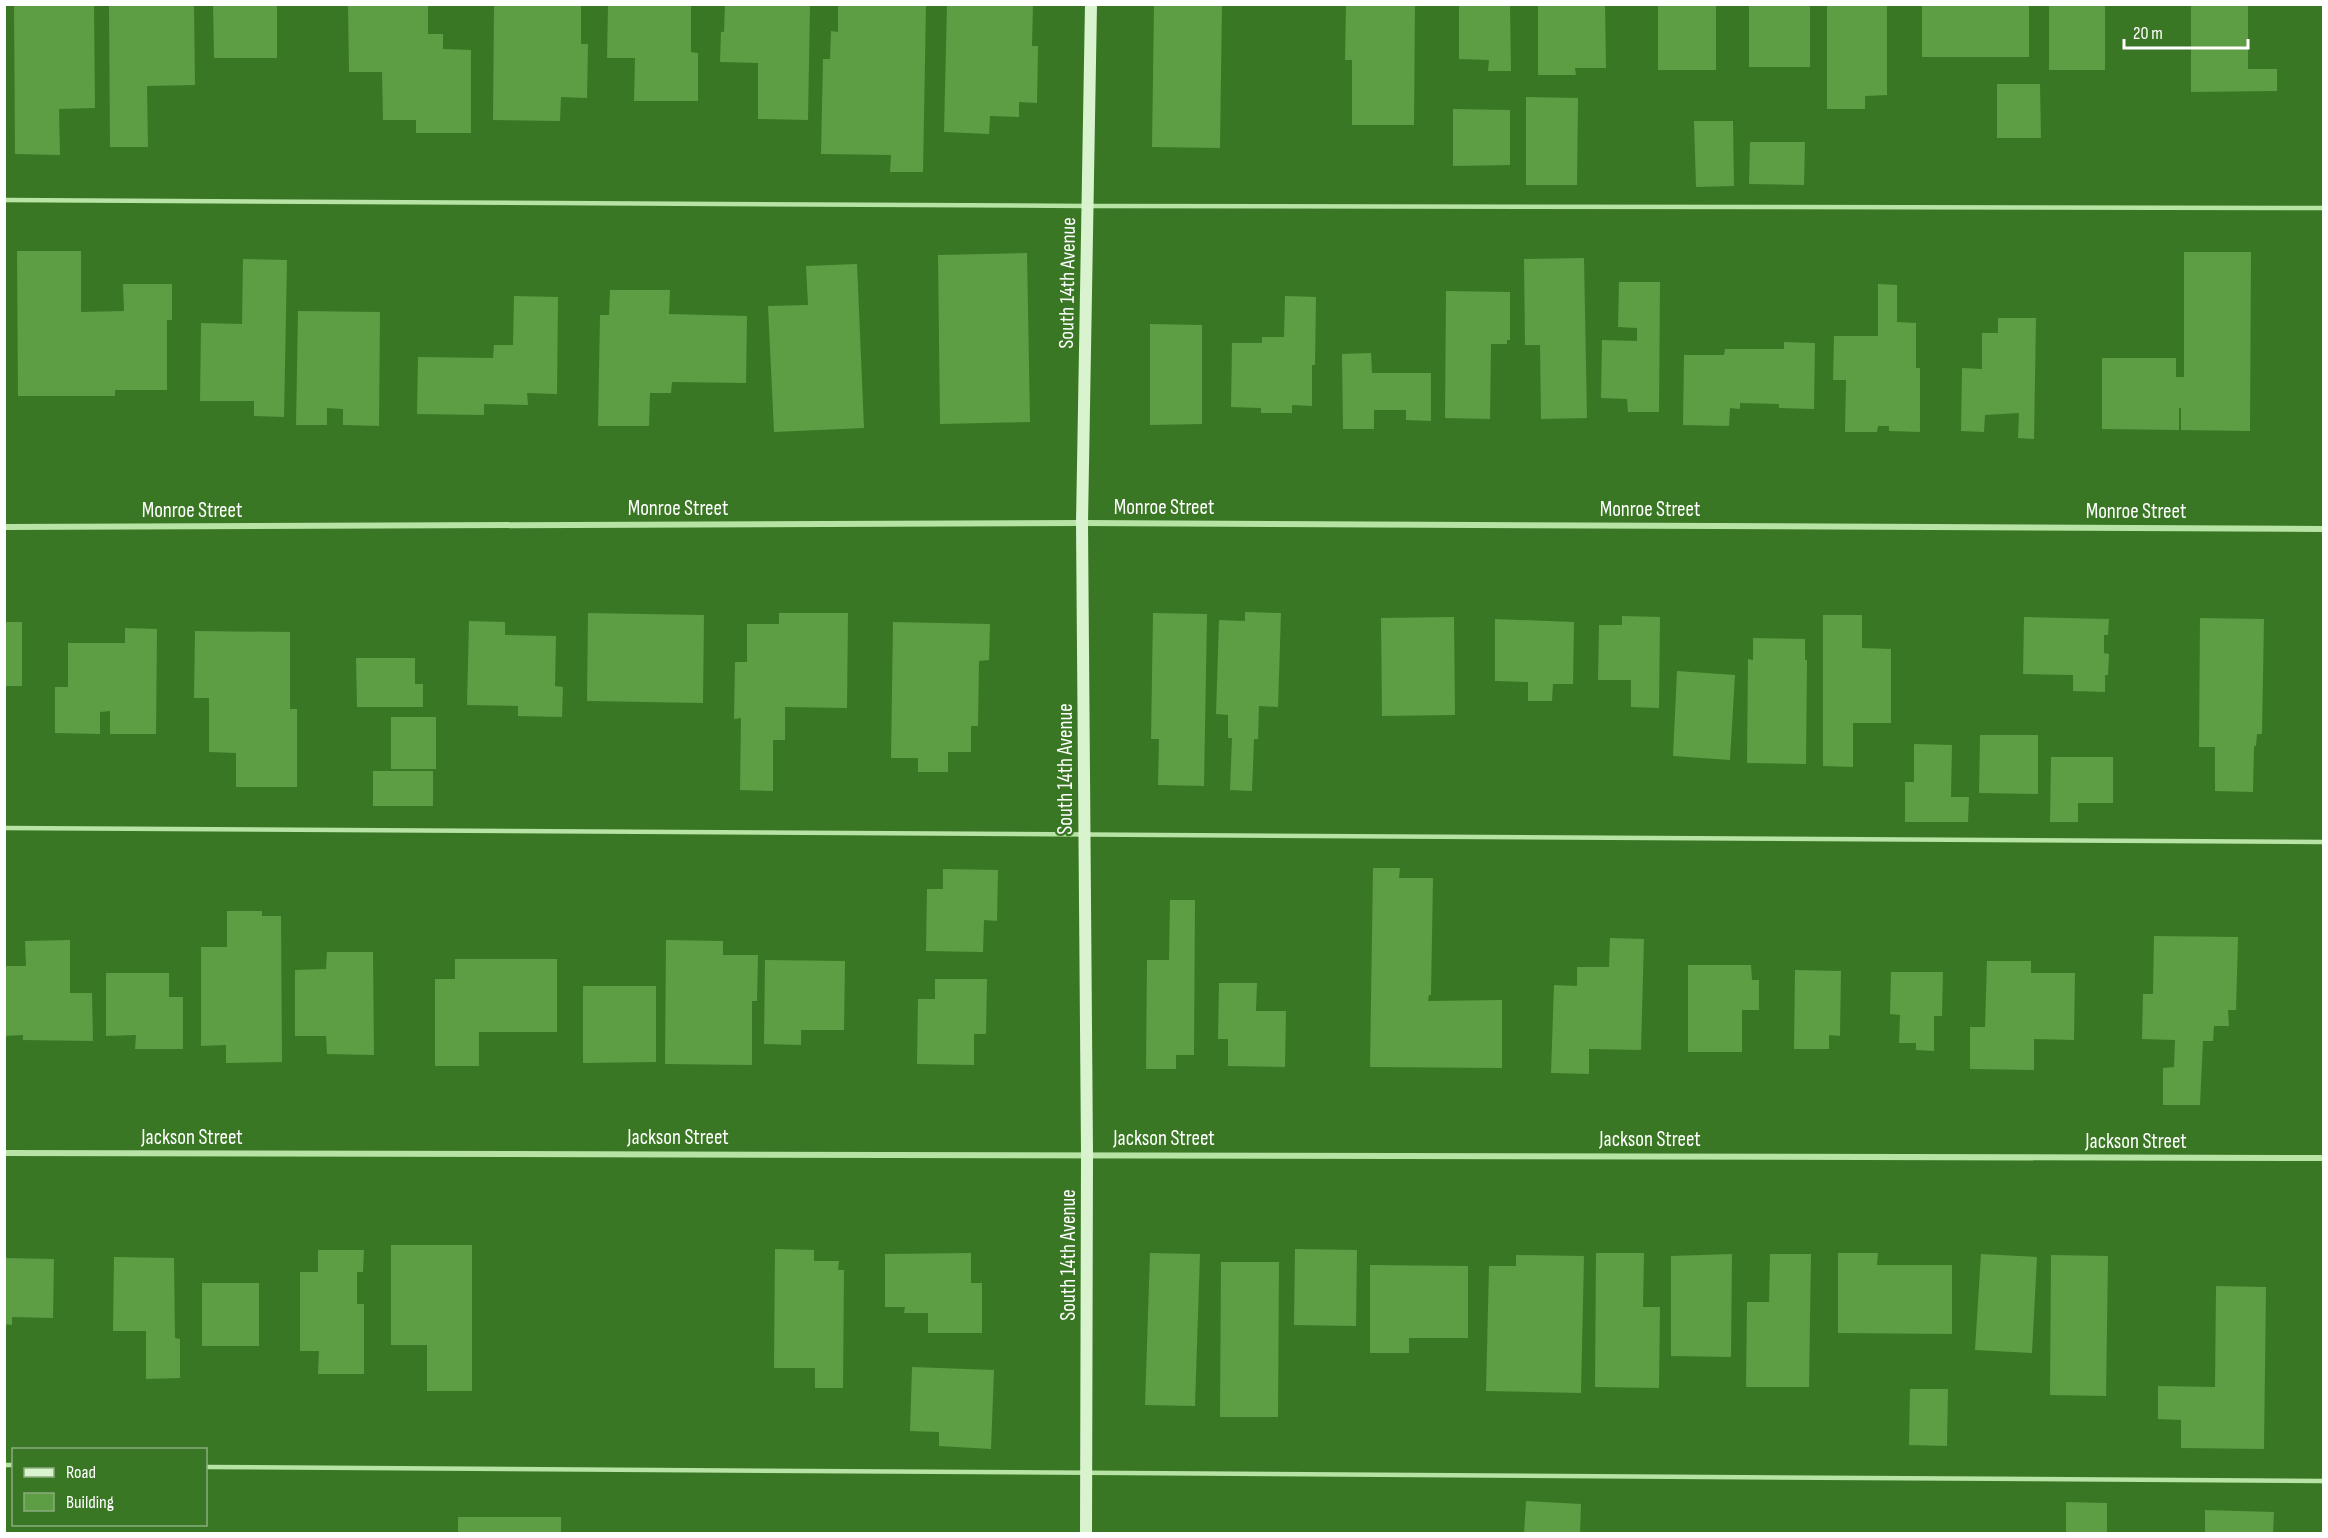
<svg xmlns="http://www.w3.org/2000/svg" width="2328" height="1538" font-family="'Sofia Sans Condensed',sans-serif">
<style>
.building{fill:#5d9d44}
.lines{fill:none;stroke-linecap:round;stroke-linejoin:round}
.lane{stroke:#b7e3a5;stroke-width:4.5}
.street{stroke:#b7e3a5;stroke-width:6}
.secondary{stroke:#d8f3ce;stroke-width:12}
.labels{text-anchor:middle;stroke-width:4.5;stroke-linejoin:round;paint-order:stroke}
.street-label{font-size:21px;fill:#fff;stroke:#3a7724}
</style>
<rect width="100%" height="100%" fill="#3a7724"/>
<path class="building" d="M14 4H94L95 108 59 109 60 155 15 154Z
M109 4H194L195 85 147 86 148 147H110Z
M213 4H277V58H214Z
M348 4H428V34H443V49L471 50V133H416V120H383L382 72H349Z
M494 4H581V44H588L587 98 561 97 560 121 493 120Z
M608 4H691V52L698 53V101H634L635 58H607Z
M838 4H926L923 172H890L891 155 821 154 823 59H830L831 31 838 32Z
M947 4H1033L1032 46H1038L1037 103 1019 102V117L990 116 989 134 944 132Z
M1154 4H1222L1220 148 1152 147Z
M1346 4H1415L1414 125H1352V60H1345Z
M1459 4H1510L1511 71H1488L1489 60 1459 59Z
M1538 4H1605L1606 68H1575L1576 75H1538Z
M1658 4H1716V70H1658Z
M1749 4H1810V67H1749Z
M1827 4H1887V95L1865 96V109H1827Z
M1922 4H2029V57H1922Z
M2049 4H2105V70H2049Z
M2191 4H2248V69H2277V91L2191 92Z
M725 5H810L808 120 758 119V63L720 62 721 32H724Z
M1997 84H2040L2041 138H1997Z
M1526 97 1578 98 1577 185H1526Z
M1453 109 1510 110V165L1453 166Z
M1694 121H1733L1734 186 1696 187Z
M1750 142H1805L1804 185 1749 184Z
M17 251H81V312L124 311 123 284H172V320H167V390H115V396H18Z
M2184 252H2251L2250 431 2181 430V408H2179V430L2102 429V358H2176V377H2184Z
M1027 253 1030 422 940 424 938 255Z
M1584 258 1587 418 1541 419 1540 345H1525L1524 259Z
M243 259 287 260 284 417 254 416V401H200L201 323 242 324Z
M857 264 864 428 774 432 768 306 808 305 806 266Z
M1619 282H1660L1659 412H1628L1627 399 1601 398 1602 340 1637 341V328L1618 327Z
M1878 284 1897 285V322L1916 323V368H1920V432L1889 431V426H1878L1877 432H1845L1846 380H1833L1834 336H1878Z
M610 290H670L669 314 747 316 746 383 672 382 671 393H650L649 426H598L600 315H609Z
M1446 291 1510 292V340H1507V344H1491L1490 419 1445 418Z
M514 296 558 297 557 394 527 393 528 405 484 404V415L417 414 418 357 493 358 494 345H513Z
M1285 296 1316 297 1315 365H1312V406L1292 405V413H1261V408L1231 407 1232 343H1262V337H1284Z
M298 311 380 312 379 426 343 425V409L327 408V425H296Z
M1998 318H2036L2034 439 2018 438 2019 413 1985 415 1984 432 1961 431 1962 368 1982 369V333H1998Z
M1150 324 1202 325V424L1150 425Z
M1784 342 1815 343 1814 409 1779 408V404L1740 403V409L1730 408 1729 426 1683 425 1684 355H1724L1725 349H1784Z
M1371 353 1372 373H1431V421L1406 420V410H1374V429H1343L1342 354Z
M1245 612 1281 613 1278 707 1259 706 1258 739H1254L1252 791 1230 790 1232 738H1228V715L1216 714 1219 620 1245 621Z
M588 613 704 615 703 703 587 701Z
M779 613H848L847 708 785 707V740H773V791L740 790 741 718 734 719 735 662H747V624H779Z
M1153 613 1207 614 1204 786 1158 785 1159 739H1151Z
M1823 615H1862V648L1891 649V723H1853V767L1823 766Z
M1622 616 1660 617 1659 708 1631 707V680H1598L1599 625H1622Z
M1454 617 1455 715 1382 716 1381 618Z
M2024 617 2109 619 2108 635H2104V653L2109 654 2108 675H2105V692L2073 691V675L2023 674Z
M2200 618 2264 619 2262 734H2257L2256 746H2254L2253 792 2215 791V747H2199Z
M1495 619 1574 622 1573 684H1553L1552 701H1528V682L1495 681Z
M469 621 505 622V635L556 636 555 686 563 687 562 717 518 716V706L467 705Z
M4 622H22V686H4Z
M893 622 990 624 989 660 979 661 978 726H971V752H948V772H918V758H891Z
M125 628 157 629 156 734H110V711L100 712V734L55 733V687H68V643H125Z
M195 631 290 632V709H297V787H236V753L209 752V698H194Z
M1753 638 1805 639V660H1807L1806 764 1747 763 1748 659 1753 660Z
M356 658H415V684H423V707H357Z
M1677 671 1735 675 1730 760 1673 756Z
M391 717H436V769H391Z
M1980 735H2038V794L1979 793Z
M1914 744 1952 745 1951 797H1969L1968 822H1905V782H1914Z
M2051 757H2113V803H2078V822H2050Z
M373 771H433V806H373Z
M1373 868H1400L1399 878H1433L1431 995H1429L1428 1001 1502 1000V1068L1370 1067Z
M943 869 998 870 997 921 984 920 983 952 926 951 927 889H943Z
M1170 900H1195L1194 1055H1176V1069H1146L1147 960H1169Z
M227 911H262V916H281L282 1062 226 1063V1045L201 1046V947H227Z
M2154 936 2238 937 2236 1010H2228L2229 1026H2214L2213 1041H2203L2200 1105H2163V1068L2174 1067 2175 1040 2142 1039 2143 994H2153Z
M1610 938 1644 939 1641 1050 1589 1049V1074L1551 1073 1554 985 1577 986V967H1609Z
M70 940V993H92L93 1041 23 1040V1035L4 1036V966H26L25 941Z
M666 940 723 941V955H758L757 1001H752V1065L665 1064Z
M327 952H373L374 1055 327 1054 326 1036H295V970L326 969Z
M455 959H557V1032H479V1066H435V979H455Z
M765 960 845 961 844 1030H801V1045L764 1044Z
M1987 961H2031V973H2075L2074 1040 2034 1039V1070L1970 1069V1027H1985Z
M1688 965H1751L1752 980H1759V1010H1742V1052H1688Z
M1795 970 1841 971 1840 1036 1829 1035V1049H1794Z
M1891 972H1943L1942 1016H1934V1051L1916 1050V1043H1899L1900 1015 1890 1014Z
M106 973H169V997H183V1049H135L136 1035 106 1036Z
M935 979H987L986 1034H974V1065L917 1064 918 999H935Z
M1219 983H1257L1256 1011H1286L1285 1067 1228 1066V1039H1218Z
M583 986H656V1062L583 1063Z
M391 1245H472V1391H427V1345H391Z
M775 1249 814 1250V1261H839L838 1270H844L843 1388H815V1368H774Z
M1295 1249 1357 1250 1356 1326 1294 1325Z
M318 1250H364L363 1272H357V1304H364V1374H318L319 1351H300V1272H318Z
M971 1253V1283H982V1333H928V1313H904L905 1307H885V1254Z
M1150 1253 1200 1254 1195 1406 1145 1405Z
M1596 1253H1644L1643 1307H1660L1659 1388 1595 1387Z
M1838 1253H1878L1877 1265H1952V1334L1838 1333Z
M1732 1254 1731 1357 1671 1356V1256Z
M1770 1254H1811L1809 1387H1746L1747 1302H1769Z
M1981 1254 2037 1257 2032 1353 1975 1350Z
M1516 1255 1584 1256 1581 1393 1486 1391 1489 1266H1516Z
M2051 1255 2108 1256 2106 1396 2050 1395Z
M114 1257 174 1258 175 1338 180 1339V1378L146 1379V1331H113Z
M4 1258 54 1259 53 1318 12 1317V1325L4 1324Z
M1221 1262H1279L1278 1417H1220Z
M1370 1265 1468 1266V1338H1409V1353H1370Z
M202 1283H259V1346H202Z
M2216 1286 2266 1287 2264 1449 2181 1448V1420L2158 1419V1386L2215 1387Z
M912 1367 994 1370 991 1449 939 1446V1432L910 1431Z
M1910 1389H1948L1947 1446 1909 1445Z
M1526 1501 1581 1504 1580 1534H1524Z
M2066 1502 2107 1503V1534H2066Z
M2205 1510 2274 1512 2273 1534H2205Z
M458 1517H561V1534H458Z"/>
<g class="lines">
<path class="lane" d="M4 200 1087 206 2324 208
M4 828 2324 842
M4 1465H14
M206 1467 2324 1481"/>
<path class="street" d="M4 527 1082 523 2324 529
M4 1153 2324 1158"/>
<path class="secondary" d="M1086 1534 1087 1154 1082 523 1091 4"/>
</g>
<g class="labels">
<g class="street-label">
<text transform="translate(1067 283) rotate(-89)" y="7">South 14th Avenue</text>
<text x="1164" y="514">Monroe Street</text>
<text x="678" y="515">Monroe Street</text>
<text x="1650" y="516">Monroe Street</text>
<text x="192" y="517">Monroe Street</text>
<text x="2136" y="518">Monroe Street</text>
<text transform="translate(1065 769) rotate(-90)" y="7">South 14th Avenue</text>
<text x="192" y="1144">Jackson Street</text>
<text x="678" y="1144">Jackson Street</text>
<text x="1164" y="1145">Jackson Street</text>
<text x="1650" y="1146">Jackson Street</text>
<text x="2136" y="1148">Jackson Street</text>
<text transform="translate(1068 1255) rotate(-90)" y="7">South 14th Avenue</text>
</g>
</g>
<rect width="2328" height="1538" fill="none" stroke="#ffffff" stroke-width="12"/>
<rect x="12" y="1448" width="195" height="78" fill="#3a7724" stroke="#89ad7c" stroke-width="1.5"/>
<rect x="24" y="1468" width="30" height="9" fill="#d8f3ce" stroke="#89ad7c" stroke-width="1.5"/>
<text x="66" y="1478" font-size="18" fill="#ffffff">Road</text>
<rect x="24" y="1493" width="30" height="18" fill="#5d9d44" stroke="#89ad7c" stroke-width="1.5"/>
<text x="66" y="1508" font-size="18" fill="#ffffff">Building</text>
<path d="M2124 39v9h124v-9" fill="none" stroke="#ffffff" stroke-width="3"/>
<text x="2133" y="39" font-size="18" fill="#ffffff" stroke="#3a7724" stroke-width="4.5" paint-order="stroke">20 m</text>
</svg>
